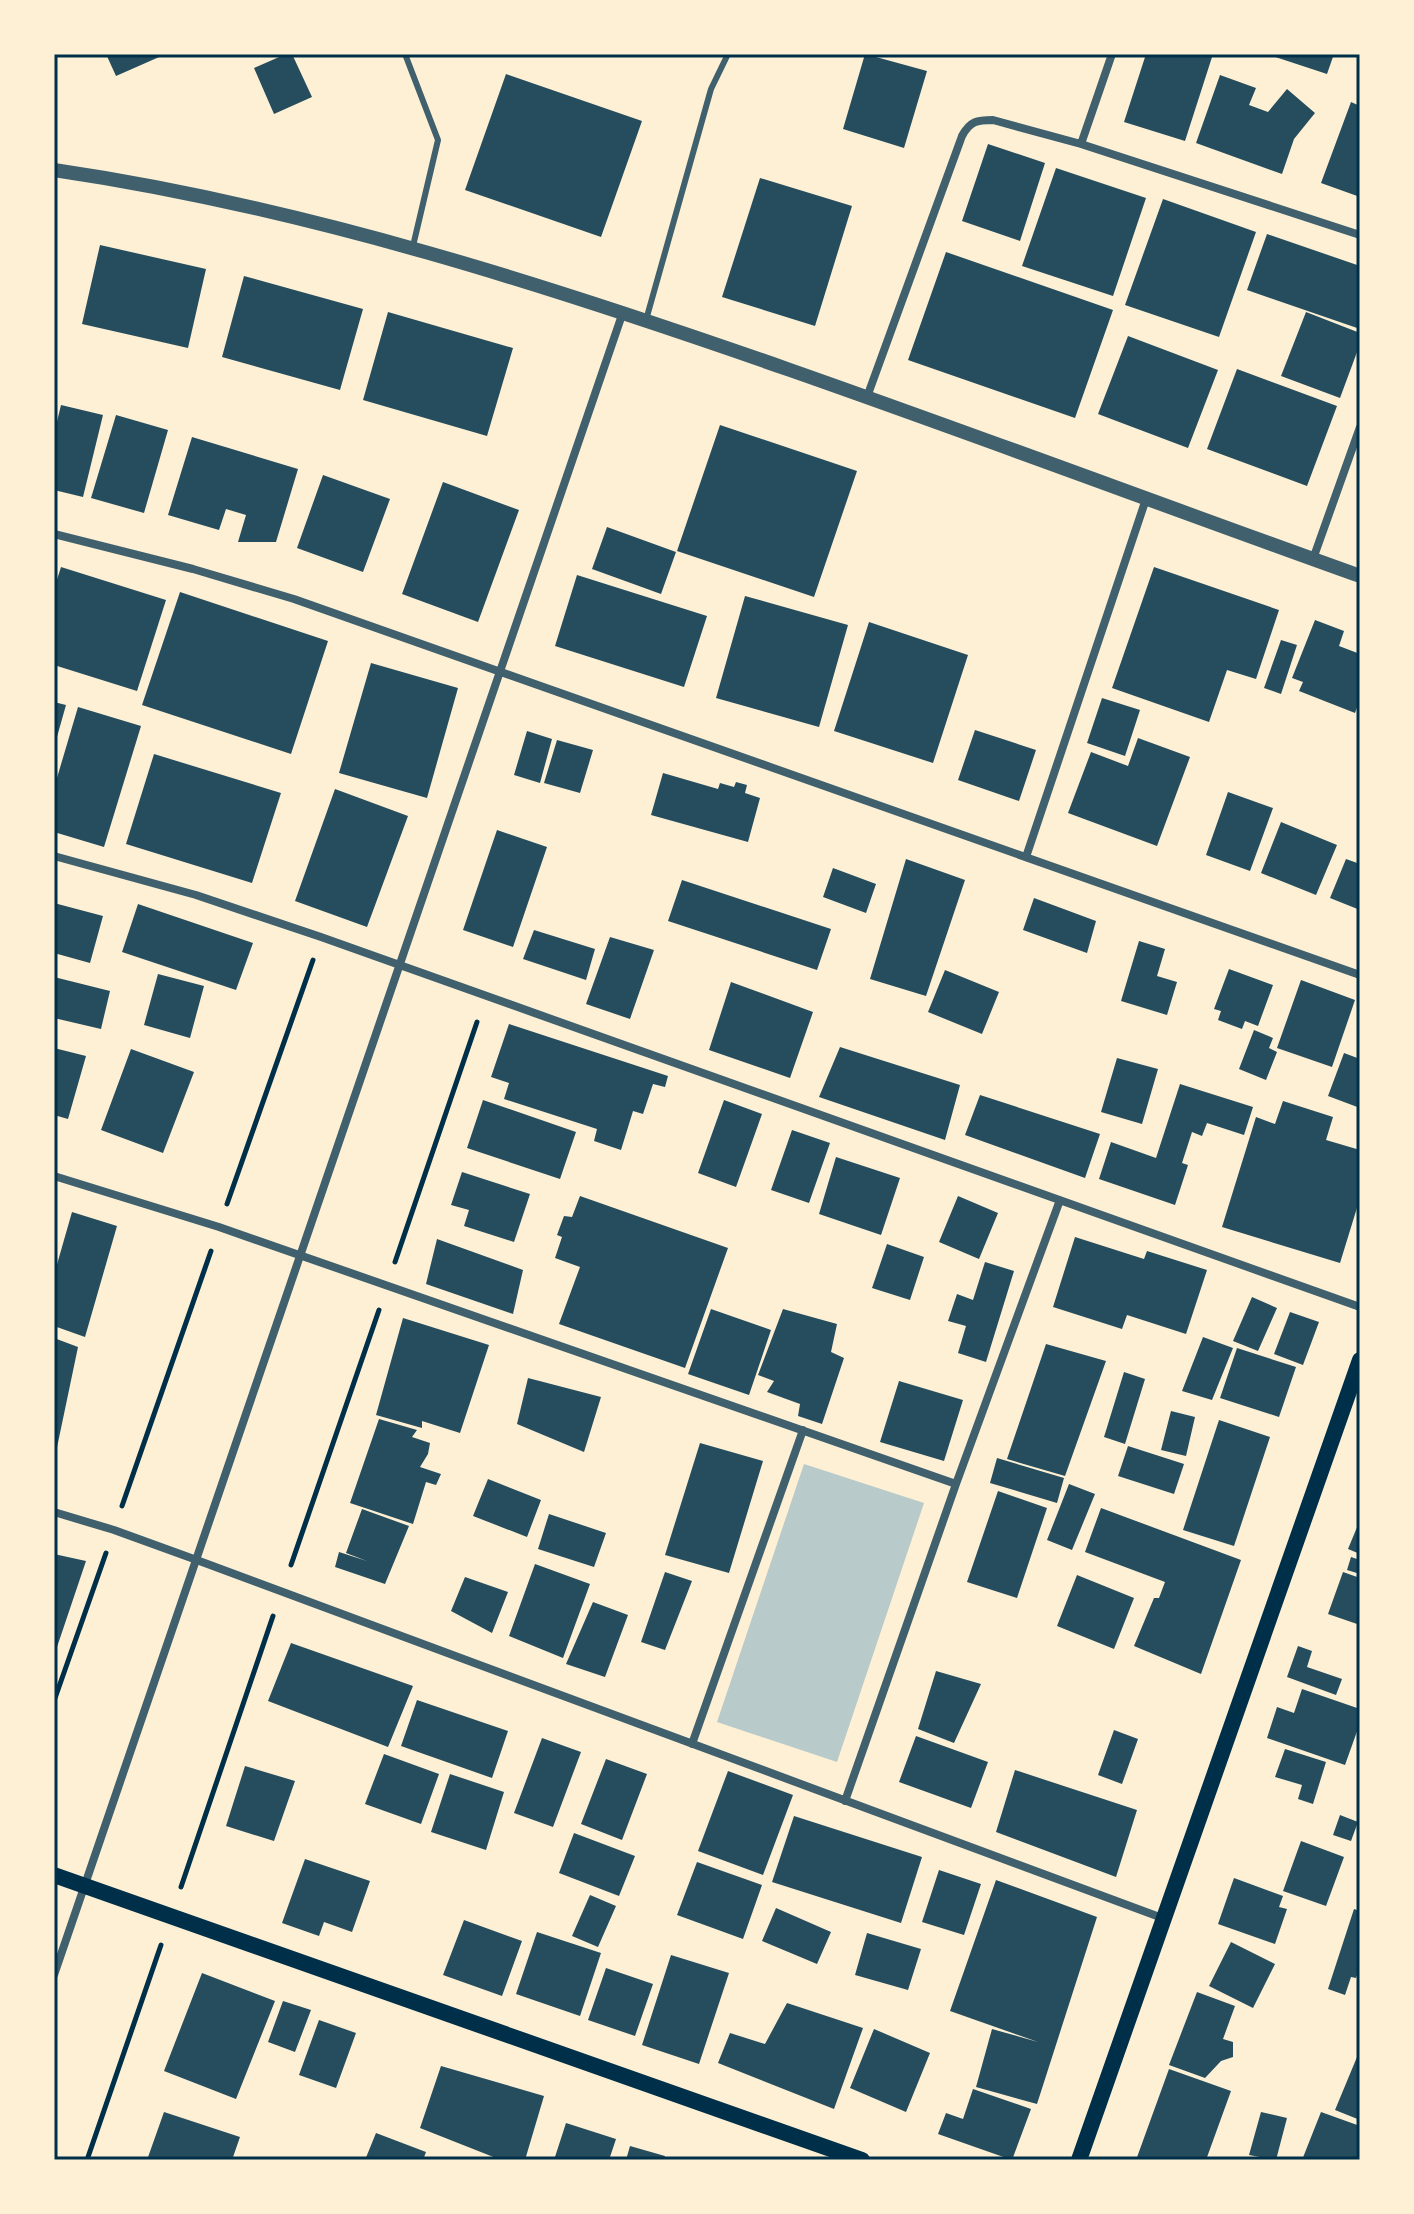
<svg xmlns="http://www.w3.org/2000/svg" width="1414" height="2214" font-family="'PT Sans',sans-serif">
<style>
.green{fill:#b9caca}
.building{fill:#264d5e}
.lines{fill:none;stroke-linecap:round;stroke-linejoin:round}
.path{stroke:#003049;stroke-width:5}
.service{stroke:#3f606c;stroke-width:6}
.minor{stroke:#3f606c;stroke-width:8}
.tertiary{stroke:#3f606c;stroke-width:14}
.secondary{stroke:#003049;stroke-width:16}
.neatline{fill:none;stroke:#003049;stroke-width:3}
</style>
<rect width="100%" height="100%" fill="#fdf0d5"/>
<path class="green" d="M804 1464 924 1503 837 1762 717 1722Z"/>
<path class="building" d="M106 54H166L116 76Z
M286 54H292L312 97 274 114 254 68Z
M865 54 927 71 904 148 843 129Z
M1146 54H1213L1185 141 1124 122Z
M1266 54H1334L1327 74Z
M506 74 642 121 601 237 465 190Z
M1220 75 1256 88 1249 105 1268 112 1287 89 1315 113 1294 139 1282 174 1196 143Z
M1351 102 1360 106V197L1321 183Z
M988 144 1045 163 1020 241 962 221Z
M1056 168 1146 198 1113 296 1022 266Z
M760 178 852 206 815 326 722 297Z
M1163 199 1256 232 1219 337 1125 305Z
M1267 234 1360 266V329L1247 290Z
M100 245 206 269 188 348 82 324Z
M946 252 1113 310 1075 418 908 360Z
M244 276 363 309 340 390 222 357Z
M388 312 513 348 487 436 363 400Z
M1306 312 1360 333V344L1340 398 1281 376Z
M1128 336 1218 370 1188 448 1098 414Z
M1237 369 1337 406 1307 486 1207 449Z
M61 405 103 415 83 497 54 490V434Z
M116 415 168 430 144 513 91 498Z
M720 425 857 471 814 597 677 551Z
M192 437 298 469 276 542H238L246 515 226 509 219 530 168 515Z
M323 475 390 499 363 572 297 548Z
M443 482 519 510 478 622 402 594Z
M607 527 676 552 661 594 592 569Z
M61 567 166 600 137 691 54 665V589Z
M1154 567 1279 610 1256 679 1227 670 1209 722 1112 688Z
M577 575 707 616 684 687 555 646Z
M180 592 328 641 291 754 142 705Z
M745 596 848 625 819 727 716 698Z
M1315 620 1344 631 1339 646 1360 654V699L1355 713 1299 691 1303 682 1292 678Z
M869 622 968 655 933 763 834 731Z
M1281 640 1297 645 1281 694 1264 688Z
M371 663 458 688 427 798 339 773Z
M1102 698 1140 710 1125 756 1087 743Z
M54 702 66 705 55 744H54Z
M78 707 141 726 104 847 54 832V788Z
M975 730 1036 750 1019 801 958 780Z
M527 731 552 739 540 783 514 775Z
M1138 738 1190 757 1157 846 1068 813 1091 752 1128 766Z
M557 740 593 750 580 793 544 783Z
M154 754 281 793 252 883 126 844Z
M663 773 718 789 720 783 734 787 736 782 747 785 745 793 760 798 748 842 651 815Z
M335 789 408 816 367 927 295 901Z
M1228 792 1273 808 1250 871 1206 855Z
M1281 822 1337 845 1316 895 1261 873Z
M497 830 547 847 513 947 463 930Z
M906 859 965 880 926 996 870 979Z
M1346 859 1360 864V910L1330 898Z
M833 868 876 884 866 913 823 897Z
M682 880 831 929 817 970 668 921Z
M1034 898 1096 921 1087 953 1023 930Z
M54 903 103 916 90 963 54 953Z
M138 904 253 943 236 990 122 952Z
M534 930 595 949 586 980 523 959Z
M610 937 654 950 630 1019 586 1004Z
M1139 941 1165 949 1157 976 1177 982 1167 1015 1121 1001Z
M1229 969 1273 985 1258 1026 1245 1021 1242 1029 1218 1020 1221 1011 1214 1009Z
M945 970 999 992 982 1034 928 1012Z
M158 974 204 986 190 1038 144 1025Z
M54 977 110 991 101 1029 54 1018Z
M1301 980 1355 1000 1332 1067 1277 1048Z
M731 982 813 1012 790 1078 709 1050Z
M509 1024 668 1076 665 1087 653 1084 643 1114 633 1111 621 1150 594 1141 597 1129 504 1099 509 1083 491 1077Z
M1254 1030 1273 1038 1269 1048 1277 1052 1266 1080 1239 1069Z
M840 1047 960 1085 945 1140 819 1097Z
M54 1048 86 1056 68 1119 54 1115Z
M131 1049 194 1072 163 1153 101 1130Z
M1344 1053 1360 1059V1108L1328 1096Z
M1117 1058 1158 1069 1142 1124 1101 1112Z
M1180 1084 1253 1107 1244 1135 1207 1123 1202 1136 1192 1132 1182 1163 1188 1165 1175 1205 1099 1179 1111 1142 1156 1158Z
M980 1095 1100 1134 1085 1178 965 1135Z
M483 1100 576 1132 560 1179 467 1148Z
M724 1100 762 1114 736 1187 698 1173Z
M1283 1101 1333 1117 1326 1140 1360 1150V1198L1340 1263 1222 1227 1256 1117 1275 1124Z
M792 1130 830 1143 809 1203 771 1190Z
M836 1157 900 1178 881 1235 819 1214Z
M462 1172 530 1194 514 1242 464 1226 469 1210 451 1205Z
M580 1196 728 1248 685 1368 559 1324 580 1267 555 1258 562 1237 557 1235 564 1216 572 1217Z
M958 1196 998 1213 979 1259 939 1242Z
M72 1212 117 1226 85 1337 54 1326V1275Z
M1075 1237 1144 1259 1147 1251 1207 1270 1186 1334 1127 1315 1122 1329 1053 1307Z
M437 1239 523 1270 513 1314 426 1284Z
M887 1244 924 1257 910 1300 872 1288Z
M985 1262 1014 1271 986 1362 958 1353 966 1326 948 1321 957 1294 973 1300Z
M1252 1297 1277 1308 1258 1351 1233 1341Z
M711 1309 771 1330 749 1395 688 1374Z
M783 1309 837 1324 831 1352 844 1358 822 1424 798 1416 800 1404 767 1392 774 1381 758 1375Z
M1290 1312 1319 1322 1303 1365 1274 1354Z
M403 1318 489 1345 460 1433 422 1421V1428L376 1415Z
M1203 1337 1233 1348 1212 1400 1182 1391Z
M54 1338 78 1347 55 1457H54Z
M1046 1344 1106 1361 1065 1476 1007 1459Z
M1237 1348 1296 1367 1279 1417 1220 1398Z
M1124 1372 1145 1379 1125 1444 1104 1437Z
M528 1378 601 1397 584 1452 517 1424Z
M899 1381 963 1400 944 1461 880 1442Z
M1171 1411 1195 1417 1186 1456 1161 1450Z
M379 1419 417 1430 412 1437 430 1443 428 1454 420 1467 441 1474 436 1485 426 1482 413 1524 350 1503Z
M1219 1420 1270 1437 1234 1546 1183 1530Z
M700 1443 763 1461 729 1573 665 1555Z
M1128 1446 1184 1464 1174 1494 1118 1476Z
M997 1458 1064 1478 1057 1503 990 1483Z
M488 1479 541 1500 527 1537 473 1516Z
M1069 1484 1095 1494 1072 1550 1047 1540Z
M998 1491 1047 1508 1017 1598 967 1582Z
M1101 1508 1241 1560 1201 1674 1134 1646 1154 1598H1159L1165 1582 1085 1552Z
M362 1509 409 1526 385 1584 335 1567 339 1552 367 1561 346 1553Z
M549 1514 606 1533 594 1567 538 1549Z
M1360 1520V1554L1348 1549Z
M54 1554 86 1561 55 1653H54Z
M1351 1557 1360 1560V1574L1347 1570Z
M535 1564 590 1584 563 1658 509 1636Z
M665 1572 692 1581 665 1650 641 1642Z
M1343 1572 1360 1578V1625L1328 1614Z
M1077 1575 1134 1598 1114 1649 1057 1626Z
M465 1577 508 1592 492 1633 451 1611Z
M593 1602 628 1615 605 1677 566 1664Z
M291 1643 413 1686 388 1747 268 1701Z
M1298 1646 1312 1651 1307 1667 1342 1679 1336 1695 1287 1677Z
M936 1671 981 1684 954 1743 918 1729Z
M1302 1689 1360 1709V1723L1345 1765 1267 1738 1277 1707 1294 1713Z
M417 1700 508 1731 492 1778 401 1746Z
M1114 1730 1138 1739 1122 1784 1098 1775Z
M916 1736 988 1762 971 1808 899 1782Z
M542 1738 581 1752 553 1827 514 1813Z
M1285 1749 1326 1762 1313 1804 1298 1799 1302 1785 1275 1777Z
M384 1754 439 1774 421 1824 365 1804Z
M606 1759 647 1774 622 1840 581 1824Z
M245 1766 295 1781 274 1841 226 1826Z
M1015 1770 1137 1810 1116 1877 996 1832Z
M728 1771 793 1795 763 1875 698 1851Z
M450 1774 504 1792 486 1850 431 1832Z
M1340 1815 1358 1822 1351 1841 1333 1835Z
M794 1816 922 1857 901 1923 772 1882Z
M574 1833 635 1856 619 1896 559 1873Z
M1301 1841 1344 1857 1326 1906 1283 1891Z
M305 1859 370 1881 352 1932 324 1922 319 1936 282 1923Z
M697 1862 762 1885 743 1939 677 1915Z
M939 1870 981 1884 964 1935 922 1922Z
M1234 1878 1283 1896 1279 1907 1287 1909 1275 1944 1218 1924Z
M996 1880 1097 1917 1037 2104 976 2087 992 2029 1038 2042 950 2011Z
M590 1895 616 1906 598 1947 572 1936Z
M776 1908 831 1932 817 1964 762 1941Z
M1354 1909 1360 1911V1966L1356 1978 1351 1977 1345 1995 1328 1989Z
M464 1920 522 1941 502 1996 443 1975Z
M537 1932 601 1953 580 2016 516 1994Z
M867 1933 921 1949 908 1990 855 1975Z
M1231 1942 1275 1964 1253 2008 1209 1986Z
M671 1955 729 1973 699 2064 642 2045Z
M606 1968 653 1984 635 2036 588 2020Z
M202 1973 275 2001 236 2099 164 2071Z
M1197 1992 1235 2006 1223 2039 1233 2042V2057L1221 2061 1205 2078 1169 2065Z
M283 2001 311 2010 295 2052 268 2042Z
M787 2003 863 2028 834 2109 718 2063 730 2033 765 2044Z
M319 2020 356 2033 336 2088 299 2075Z
M874 2029 930 2053 906 2112 850 2088Z
M1357 2057 1360 2058V2120L1335 2110Z
M441 2066 544 2096 525 2160H501L420 2128Z
M1169 2069 1231 2091 1206 2160H1136Z
M973 2089 1031 2109 1012 2160 938 2134 946 2113 963 2119Z
M164 2112 240 2137 232 2160H147Z
M1261 2112 1287 2118 1276 2160 1249 2155Z
M1321 2112 1360 2126V2160H1302Z
M566 2123 616 2139 609 2160H554Z
M376 2133 426 2152 423 2160H365Z
M630 2146 665 2156 664 2160H626Z"/>
<g class="lines">
<path class="path" d="M227 1204 313 960
M395 1262 477 1022
M122 1506 211 1251
M291 1565 379 1310
M54 1701 106 1553
M181 1887 273 1616
M87 2160 161 1945"/>
<path class="service" d="M405 54 438 140 413 246
M646 320 711 89 728 54"/>
<path class="minor" d="M1081 144 1112 54
M867 397 962 136C970 121 977 120 993 120L1081 144 1360 235
M54 534 193 569 294 599 1360 975
M1313 559 1360 427
M54 856 196 895 321 937 1360 1307
M1026 857 1146 499
M54 1176 219 1227 956 1484
M54 1512 114 1530 194 1559 1165 1919
M692 1744 803 1430
M845 1801 956 1484 1060 1200
M54 1975 623 312"/>
<path class="tertiary" d="M54 170C306 207 550 286 790 370 981 437 1170 508 1360 576"/>
<path class="secondary" d="M54 1875 862 2160
M1079 2160 1360 1360"/>
</g>
<rect width="1414" height="2214" fill="none" stroke="#fdf0d5" stroke-width="112"/>
<rect x="56" y="56" width="1302" height="2102" class="neatline"/>
</svg>
